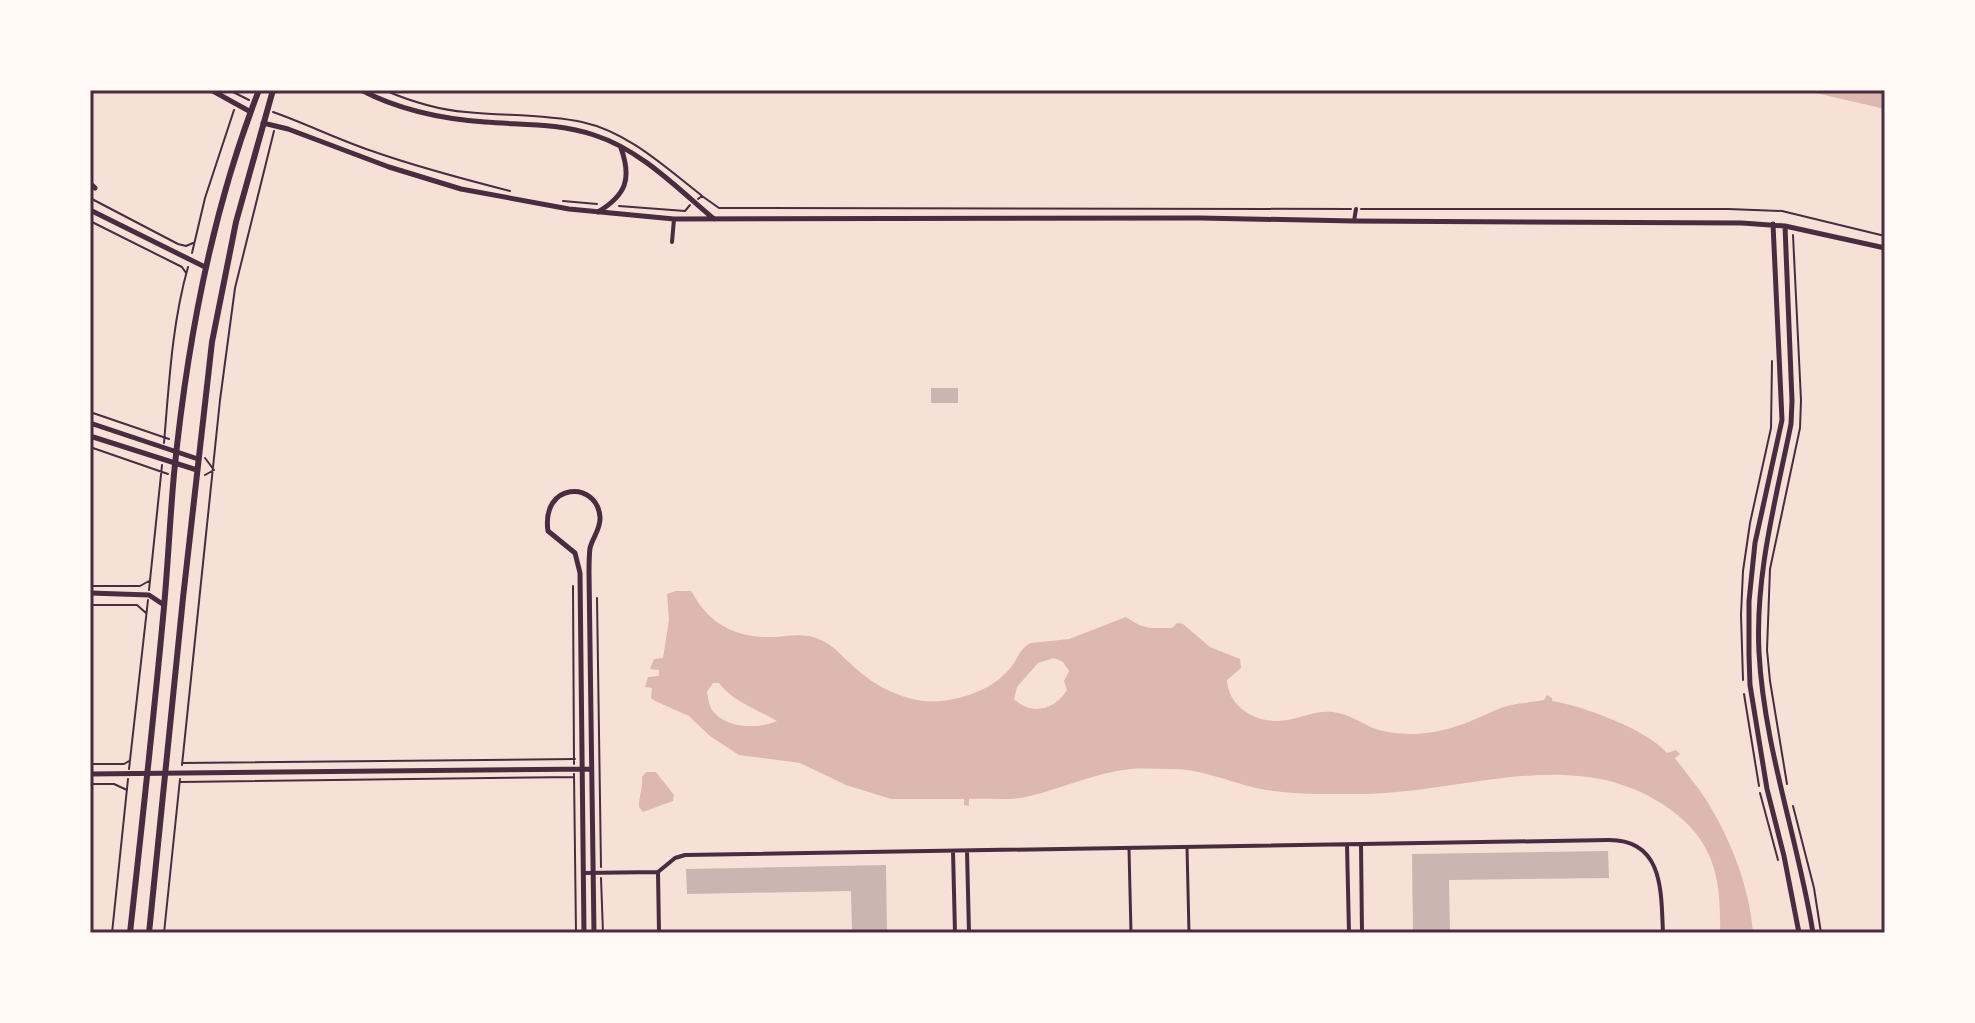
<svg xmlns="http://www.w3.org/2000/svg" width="1975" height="1023" font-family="'Sofia Sans Condensed',sans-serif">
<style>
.water{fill:#dcb8b0;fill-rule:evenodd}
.building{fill:#ccb4b1}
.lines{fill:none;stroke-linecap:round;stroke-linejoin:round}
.path{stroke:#4a2c40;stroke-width:2}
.pedestrian{stroke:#4a2c40;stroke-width:3}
.minor{stroke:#4a2c40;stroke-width:4}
.tertiary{stroke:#4a2c40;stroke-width:5}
.secondary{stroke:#4a2c40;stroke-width:5}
.primary{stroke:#4a2c40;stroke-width:6}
.neatline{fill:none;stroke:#4a2c40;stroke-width:3}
</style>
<rect width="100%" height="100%" fill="#f7e1d7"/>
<path class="water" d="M1803 90H1885V109Z
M676 591H691C696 598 699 605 705 611 721 630 747 638 771 637 789 637 802 632 819 639 833 645 842 656 853 666 880 691 917 708 954 699 977 694 997 685 1012 666 1018 658 1020 648 1031 643L1069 639 1126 617C1145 630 1149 628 1172 628L1177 623 1183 624 1210 647 1240 659 1241 668 1227 680C1228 706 1254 722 1279 721 1298 720 1313 710 1333 712 1348 714 1360 722 1373 728 1390 734 1410 735 1427 733 1453 730 1473 720 1496 710 1511 703 1529 703 1544 700L1547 695 1552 698V701C1583 706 1646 729 1667 753L1676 750 1680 754 1675 758C1685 772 1696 784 1705 798 1730 837 1750 888 1753 933H1720C1721 881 1716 843 1671 810 1577 741 1462 795 1358 794 1326 794 1292 795 1261 789 1231 783 1203 769 1172 769 1158 769 1143 768 1130 769 1095 773 1063 788 1030 796 1012 801 989 798 969 799V806L964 805V799H891L846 785 800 763 739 755 710 736 689 716 655 701 651 698 652 688 645 687 648 677 659 676V670L650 669 654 659 663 658 669 620 667 594ZM1054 658 1063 662 1069 671 1064 681 1067 690C1055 710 1031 716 1014 699L1017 687 1038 663ZM713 683H719C733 702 759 710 777 721 759 729 726 729 713 711 709 707 708 697 707 692Z
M646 772H656L674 795 673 801 643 812 639 807C639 796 643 788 642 777Z"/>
<path class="building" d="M931 388H958V403H931Z
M1608 851 1609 878 1449 880 1450 933H1413L1412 854Z
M886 865 887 933H852L851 891 687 894 686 869Z"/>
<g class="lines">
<path class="path" d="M229 90 249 100
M384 90C410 101 438 110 466 112 505 116 544 114 582 122 628 132 665 167 701 195
M273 112C307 124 339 140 372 151 417 167 463 179 510 191
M90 198 178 244 186 246 193 243
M698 199 702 196 719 208 1351 209
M563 201 597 204
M619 206 685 211 690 205
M1361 209H1728L1782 211 1885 236
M90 221 182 267 186 273
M192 253 205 198 234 110
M90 412 169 439
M164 443C169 384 172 323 188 267
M90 447 168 474
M205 475 214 470 205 458
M90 586H140L149 581
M573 586 574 764
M149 590 162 465
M597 598 601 867
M90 605H137L146 613
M1743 680 1741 615 1743 571 1750 523 1771 428 1772 361
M1744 694 1759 786
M182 763 575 759
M90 764H124L129 761
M182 765 220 400 235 288 274 131
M129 769 148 600
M574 774 576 933
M180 782 574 777
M90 784H114L127 790
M1787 784 1770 681 1767 650 1770 569 1800 428 1801 400 1793 235
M1760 793 1778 860
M1793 806 1814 888 1821 933
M601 878 603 933
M112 933 128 779
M164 933 180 779"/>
<path class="pedestrian" d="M1187 847 1189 933
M1129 849 1131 933"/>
<path class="minor" d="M1354 221 1356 209
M672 242 674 219
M1361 844 1362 933
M1347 845 1349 933
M953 851 955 933
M967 851 969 933
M583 873 658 872
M659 933 658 872 675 858 685 855 1609 840C1664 840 1661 892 1663 933"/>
<path class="tertiary" d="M211 90 249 111
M361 90C399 110 443 119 485 122 522 125 559 123 594 135 641 150 677 188 714 219
M263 123 288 129 389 167 461 189 569 209 674 219 1200 218 1354 221 1742 223 1785 226 1885 248
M90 183 95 188
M90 210 205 267
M598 212C626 195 632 179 621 148
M1773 224 1782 420 1755 543 1749 601V655L1750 685 1767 789 1784 856 1799 933
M1785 226 1792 401 1791 424C1776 499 1755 575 1759 652 1764 748 1798 839 1813 933
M90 593 149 595 164 605
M90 774 591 769
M584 933 580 573 575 553 548 531C541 482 597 480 600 517 601 528 593 537 590 548 589 556 589 565 589 573L594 933"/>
<path class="secondary" d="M90 423 198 459
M90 436 197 470"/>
<path class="primary" d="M130 933C142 824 154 716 164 607 168 563 170 518 174 474 187 343 211 212 259 90
M149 933 183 598 212 342 236 222 273 90"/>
</g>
<rect width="1975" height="1023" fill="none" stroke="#fffaf5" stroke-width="184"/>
<rect x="92" y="92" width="1791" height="839" class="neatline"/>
</svg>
